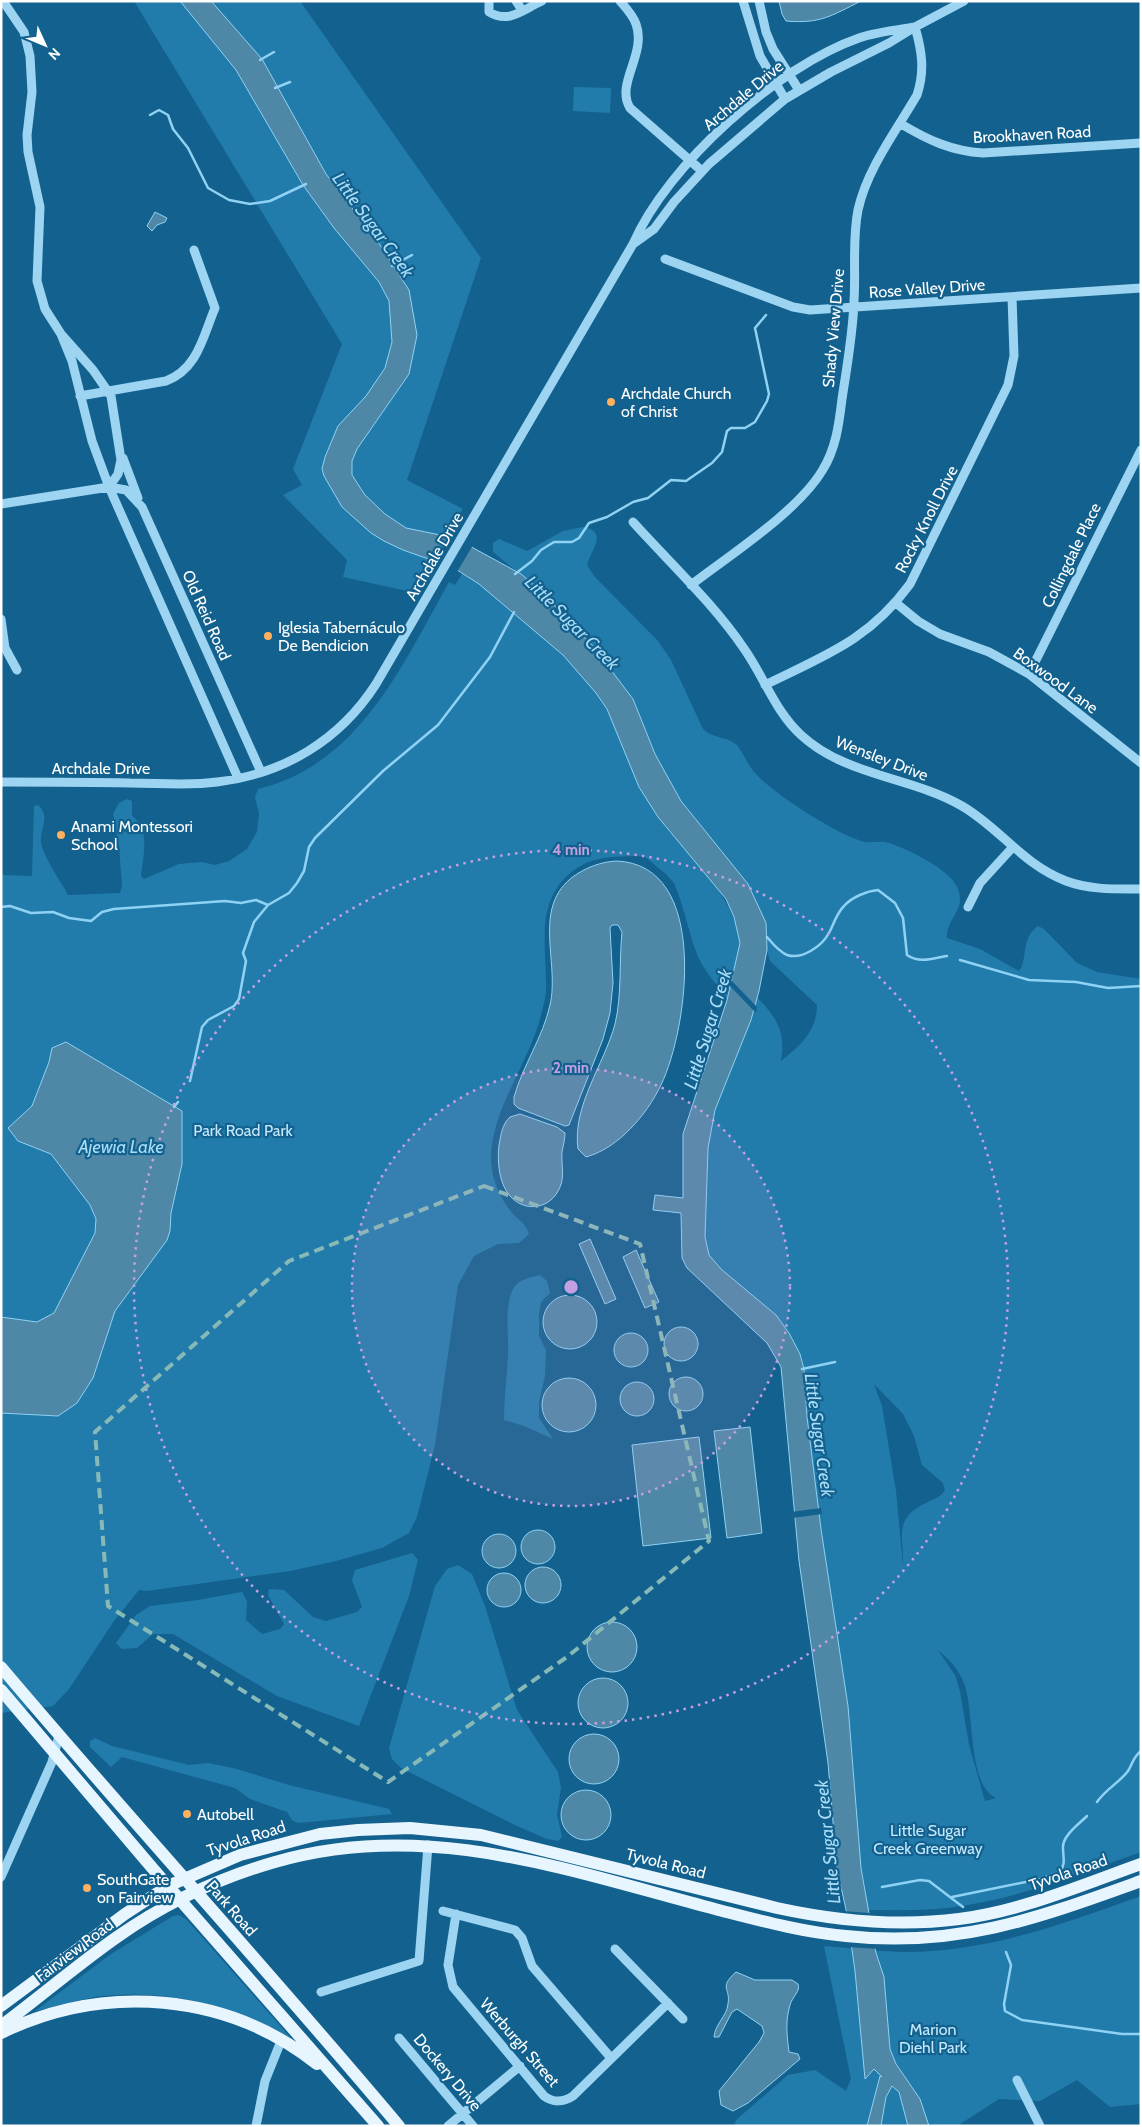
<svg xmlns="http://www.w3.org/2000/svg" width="1142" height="2127" font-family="Cabin,sans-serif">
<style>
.green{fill:#227cab;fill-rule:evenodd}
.water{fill:#4f87a6;stroke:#8fd2f4}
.pier{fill:#13618e}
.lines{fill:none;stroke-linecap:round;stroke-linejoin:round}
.stream{stroke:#8fd2f4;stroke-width:2.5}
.minor{stroke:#9dd4f1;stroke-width:9}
.major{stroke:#e7f5ff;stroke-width:12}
.marked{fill:none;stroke:#87bab6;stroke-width:4;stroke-dasharray:10 6;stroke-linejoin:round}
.ring{fill:none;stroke:#c4a0e2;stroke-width:2.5;stroke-dasharray:2.5 5}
.poi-dot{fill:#ffb05d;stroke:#13618e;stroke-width:2}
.labels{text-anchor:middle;stroke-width:4.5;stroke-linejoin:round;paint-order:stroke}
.street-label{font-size:16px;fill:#fff;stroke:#13618e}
.poi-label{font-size:16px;fill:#fff;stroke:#13618e;text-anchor:start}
.park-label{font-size:16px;fill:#c4e9fc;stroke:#13618e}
.water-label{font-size:18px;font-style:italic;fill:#a9ddf8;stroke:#13618e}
.centre{fill:#c4a0e2;stroke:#13618e;stroke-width:2.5}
.ring-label{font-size:15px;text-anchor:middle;font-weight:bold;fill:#c4a0e2;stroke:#13618e;stroke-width:4.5;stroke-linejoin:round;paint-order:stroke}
</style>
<rect width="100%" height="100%" fill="#13618e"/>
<path class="green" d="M134 1H300L481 258 407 480 463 509 412 592 343 577 347 560 283 495 302 485 293 469 342 344Z
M574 87 611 88 610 113 573 111Z
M583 527C609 531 591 550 587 565L594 576 658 641 671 660 703 729C713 739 727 736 737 745 744 754 748 766 756 774 773 793 821 823 844 834 851 837 859 841 866 842 872 843 879 841 885 842 904 847 946 867 956 885 969 909 946 917 947 938L980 949 1019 971C1028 961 1020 939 1038 926L1044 929 1077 963 1097 972 1141 979V1852C1078 1874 1013 1901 947 1908 921 1911 894 1910 867 1910L865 1886 861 1868 848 1706 821 1529 807 1417 804 1369 800 1354 789 1333 776 1315 721 1269 709 1255 705 1237 708 1148 715 1110 751 1020 757 997C777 1019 786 1031 781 1061 800 1046 817 1031 817 1005L770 961 767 950 766 923 748 884 681 801 655 754 633 699 592 645 542 592 493 552V543L499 539 527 551 563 531ZM874 1384 903 1414 914 1436 922 1465 943 1483 945 1490C941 1497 934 1499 926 1503 893 1518 904 1536 903 1566L896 1491 882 1406ZM938 1650C949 1659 959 1670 964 1683 975 1711 967 1785 996 1798L985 1801 969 1745 960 1691 955 1675Z
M464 571C509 610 579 658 607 710 627 746 634 781 658 816 686 856 732 890 740 941 741 952 730 987 727 1000 717 983 704 972 697 954 688 931 684 906 674 883L667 875 644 856C612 857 587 854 563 880 536 910 547 953 546 989 546 998 543 1007 541 1015 530 1064 484 1118 492 1170 494 1185 503 1202 513 1214 520 1221 526 1224 529 1234L519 1243 498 1244 474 1256 458 1285 435 1445 417 1517 409 1533 382 1548 336 1561 290 1571 147 1591 139 1590 114 1621 69 1689 53 1706 1 1713V873L4 875 32 876 34 806 38 805C51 817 40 827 41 842 43 857 61 881 68 895L120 893 122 886 119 846 113 814 119 803 127 799 132 801V816C151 830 143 855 141 876L144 879 179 864 202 862 215 865 229 861 247 849 257 832 259 814 255 797 258 789C359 765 403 664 449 582L455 585Z
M540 1275 547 1281 550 1293 541 1302 539 1314V1336L546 1350 545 1376 539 1402V1418L553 1439 524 1426 504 1420C504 1398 507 1377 508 1354 509 1335 504 1307 513 1289 518 1279 530 1278 540 1275Z
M412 1553 418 1560 409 1596 359 1726 277 1696 173 1634H153L137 1648 122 1649 116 1643 136 1615 150 1606 198 1600 242 1592 247 1601 246 1620 262 1634 280 1629 284 1624 268 1595 269 1589 284 1590 313 1617 326 1621 357 1612 362 1607 352 1580 355 1570Z
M458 1565 472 1574 485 1606 517 1710 558 1772 561 1788 557 1814 562 1837 558 1841 547 1839 515 1825 401 1768 392 1759 389 1748 435 1586 447 1569Z
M95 1738 112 1746 189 1765 208 1763 237 1769 289 1785 381 1807 389 1809 392 1814 298 1823 292 1820 287 1812 250 1799 235 1788 122 1757 111 1767 90 1747V1741Z
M1141 1896V2104L1110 2107 1077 2080 1040 2101 999 2099 957 2126H734L736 2120 788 2075 815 2070 846 2091 851 2079 824 1946C851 1948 880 1952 907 1952 988 1952 1066 1923 1141 1896Z
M179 1915 186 1919 291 2038C233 2005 168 1989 102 1996 79 1999 57 2007 35 2011L111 1954 173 1916Z"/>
<path class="water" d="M180 1H211L262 59 326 174 380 245 409 290 417 335 409 374 357 449 352 461V475L365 495 385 514 406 528 455 538 521 574 542 592 592 645 633 699 655 754 681 801 748 884 766 923 767 950 759 991 751 1020 715 1110 708 1148 705 1237 709 1255 721 1269 776 1315 789 1333 800 1354 804 1369 807 1417 821 1529 848 1706 861 1868 876 1953 884 1977 890 2049 896 2064 920 2099 929 2126H908L899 2092 892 2086 886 2097 881 2126H867L880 2076 882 2077 874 2069 865 2079 855 1971 847 1914 837 1869 828 1763 799 1561 781 1367 767 1343 687 1268 682 1258 681 1213 653 1210 655 1195 683 1198V1134L727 1000 740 943 734 917 726 899 658 817 639 787 607 709 596 693 563 655 479 584 454 568 403 550 384 541 371 533 342 507 324 476 322 469 325 457 338 426 366 396 385 368 392 342 389 301 379 282 334 228 303 185 236 70Z
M779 1H861C831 16 820 24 786 21L782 14Z
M155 212 167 218 165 222 157 225 152 231 147 226Z
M616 861C711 864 688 1029 661 1085 647 1114 619 1148 586 1157L578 1149C572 1106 604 1065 615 1024 622 995 619 962 622 932L618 925H612L610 928 613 983 610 1013 603 1039 569 1125 565 1126 518 1108 514 1104V1097C523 1065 543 1037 550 1005 560 962 531 907 574 876 587 867 601 862 616 861Z
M66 1042 182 1111V1164L171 1213 170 1231 167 1240 115 1311 93 1378 77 1403 58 1416 1 1413V1317L37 1322 54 1313 95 1233 96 1219 90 1205 51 1154 18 1141 8 1128 32 1106 49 1062 52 1048Z
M520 1114 557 1127 565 1133C565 1140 563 1146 562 1152 561 1164 565 1176 560 1187 552 1208 526 1214 510 1196 499 1184 497 1161 499 1145 501 1135 502 1124 510 1117Z
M590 1239 616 1299 605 1304 579 1244Z
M636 1250 659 1302 645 1308 623 1257Z
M543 1322a27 27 0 1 1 54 0a27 27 0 1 1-54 0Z
M664 1344a17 17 0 1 1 34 0a17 17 0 1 1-34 0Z
M614 1350a17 17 0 1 1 34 0a17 17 0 1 1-34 0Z
M669 1394a17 17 0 1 1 34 0a17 17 0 1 1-34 0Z
M542 1405a27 27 0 1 1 54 0a27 27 0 1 1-54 0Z
M620 1399a17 17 0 1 1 34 0a17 17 0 1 1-34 0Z
M750 1427 762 1533 727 1538 714 1431Z
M699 1437 711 1538 643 1546 632 1445Z
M521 1547a17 17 0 1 1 34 0a17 17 0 1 1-34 0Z
M482 1551a17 17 0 1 1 34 0a17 17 0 1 1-34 0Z
M525 1585a18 18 0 1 1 36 0a18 18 0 1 1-36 0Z
M487 1590a17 17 0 1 1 34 0a17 17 0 1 1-34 0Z
M587 1647a25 25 0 1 1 50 0a25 25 0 1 1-50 0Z
M578 1703a25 25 0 1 1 50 0a25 25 0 1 1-50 0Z
M569 1759a25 25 0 1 1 50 0a25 25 0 1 1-50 0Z
M561 1815a25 25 0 1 1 50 0a25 25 0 1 1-50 0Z
M736 1972 755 1980H792L798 1984C801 1991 792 1997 790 2005 785 2022 787 2035 789 2052L798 2054 800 2059 748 2103 733 2111 721 2105 719 2091 759 2042 764 2033 762 2026 737 2009 732 2012 719 2037H714C715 2024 727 2016 728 2004 731 1988 718 1988 736 1972Z"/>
<path class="pier" d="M450 535 473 545 457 572 434 563Z
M729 978 757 1007 756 1013 728 984Z
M821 1508 822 1514 792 1518 791 1512Z
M843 1911 870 1913 878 1949 849 1947Z"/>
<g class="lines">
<path class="stream" d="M260 60 274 52
M275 88 290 82
M150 115 159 110 168 115 173 129 188 148 208 188 229 200 250 204 270 201 306 184
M392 266 412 255
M515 574 532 561 541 550 554 542H572L579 538 589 523 607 517 633 502 648 498 671 480 686 481 712 463 722 452 727 431 731 428H745L755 422 767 401 769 394 755 328 766 315
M1 907 10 906 31 913 53 912 69 918 91 921 102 912 114 909 225 901 241 903 256 900 268 905
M767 937C773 944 778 951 787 955 802 960 822 946 829 933 834 924 836 914 844 906 852 897 867 891 878 890L895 903 903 918 907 955C920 964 934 958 947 956
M960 960 1029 980 1076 982 1108 988 1141 986
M190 1081 202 1027 208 1020 234 1006 239 999 246 961 243 953 254 922 268 905 289 893 297 883 304 871 309 847 315 838 383 771 438 725 490 657 514 612
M174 1107 178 1102
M802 1369 835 1362
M1097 1802C1106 1789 1120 1782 1128 1771 1133 1763 1133 1757 1141 1751
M882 1887 920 1880 929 1881 963 1907
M952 1897 1040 1879 1060 1872C1066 1862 1063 1859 1063 1848 1062 1836 1079 1824 1087 1816
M1006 1952 1011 1965 1004 2004 1005 2011 1022 2020 1122 2034H1141"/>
<path class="minor" d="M3 1 24 32 30 56 32 92 27 135 28 152 40 207 37 281 45 309 61 334
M489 1V12C509 24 522 10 542 1
M516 1 522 10
M620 1C626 8 633 15 636 24 647 54 615 84 630 108L702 171
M743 1 760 56 785 99
M759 1 766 32 773 49 799 90
M901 124C928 140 951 151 983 153L1141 143
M633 244 654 229 674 202 709 164 785 99 831 72 889 43 915 27 964 1
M665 259 793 307 810 310 1141 288
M61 334 93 370 111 396 121 460 118 474 109 487 92 441 72 361Z
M80 396 166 381C198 369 203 336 215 308L194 250
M123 458 138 498
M1 504 109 487
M633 522C671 564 714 604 745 650 765 679 775 711 801 735 845 776 912 777 962 806 1001 829 1021 863 1066 881 1090 890 1116 889 1141 889
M691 585C730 555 797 512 822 471 836 449 839 424 842 399 847 366 853 333 854 301 856 270 852 240 858 210 867 169 896 131 917 95 925 71 922 51 915 27
M896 603 918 621 940 634 989 652 1029 674 1141 763
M1 619 5 648 17 670
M1029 674 1141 450
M765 685C826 655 869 640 910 584L1008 385 1014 356 1012 297
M238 778 109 487 126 490 142 507 261 772
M1 782C44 782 87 782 130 783 159 783 189 786 217 782 284 774 340 740 376 684L633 244C667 165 778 66 859 38 877 32 896 30 915 27
M968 907 980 883 1012 848
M1 1877 52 1762 59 1736
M443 1911 515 1930 522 1938 532 1966 611 2058
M456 1914 448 1965 453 1987 544 2096C553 2103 564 2102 573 2096L668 2003
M615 1949 683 2019
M321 1992 419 1961 428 1845
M399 2038 473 2126
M1017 2080 1040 2126
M256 2126 265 2081 281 2041
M448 2126 520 2066"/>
<path class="major" d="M1 1667C132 1822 269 1971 399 2126
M1 1690 154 1870 378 2126
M1 2006 125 1914 168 1886 240 1855 320 1834 358 1830 410 1828 481 1835 777 1908C837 1921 898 1927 959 1919 1022 1911 1082 1885 1141 1864
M1 2026C40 1997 77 1965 117 1937 164 1904 219 1878 275 1862 427 1818 569 1871 715 1909 758 1920 801 1932 846 1936 958 1948 1038 1918 1141 1881
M1 2033C104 1983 226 1992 317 2064"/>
</g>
<path class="marked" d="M484 1186 640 1244 709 1541 567 1657 388 1782 108 1606 95 1432 289 1261Z"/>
<circle cx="571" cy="1287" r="219" fill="#c4a0e2" fill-opacity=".12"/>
<g class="ring">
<circle cx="571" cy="1287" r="219"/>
<circle cx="571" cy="1287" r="437"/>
</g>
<g class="poi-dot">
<circle cx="611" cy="402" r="5"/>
<circle cx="268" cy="636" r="5"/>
<circle cx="61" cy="835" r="5"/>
<circle cx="187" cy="1814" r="5"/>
<circle cx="87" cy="1888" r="5"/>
</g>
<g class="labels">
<g class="street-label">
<text transform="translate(743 95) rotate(-40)" y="6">Archdale Drive</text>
<text transform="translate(1032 134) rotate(-3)" y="6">Brookhaven Road</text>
<text transform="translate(927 288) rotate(-4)" y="6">Rose Valley Drive</text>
<text transform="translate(833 328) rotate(-85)" y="6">Shady View Drive</text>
<text transform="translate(926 519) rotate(-63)" y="6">Rocky Knoll Drive</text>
<text transform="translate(1071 555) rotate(-64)" y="6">Collingdale Place</text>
<text transform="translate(434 556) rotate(-60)" y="6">Archdale Drive</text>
<text transform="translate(207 615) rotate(66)" y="6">Old Reid Road</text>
<text transform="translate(1056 680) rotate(36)" y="6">Boxwood Lane</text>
<text transform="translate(882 758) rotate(21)" y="6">Wensley Drive</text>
<text x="101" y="774">Archdale Drive</text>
<text transform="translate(246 1838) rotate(-18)" y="6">Tyvola Road</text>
<text transform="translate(666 1863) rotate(14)" y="6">Tyvola Road</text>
<text transform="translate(1068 1872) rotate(-19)" y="6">Tyvola Road</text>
<text transform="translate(232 1908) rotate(49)" y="6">Park Road</text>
<text transform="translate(74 1950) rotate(-37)" y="6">Fairview Road</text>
<text transform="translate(520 2042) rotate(49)" y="6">Werburgh Street</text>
<text transform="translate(448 2072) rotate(50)" y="6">Dockery Drive</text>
</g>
<g class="poi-label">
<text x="621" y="399">Archdale Church<tspan x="621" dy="18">of Christ</tspan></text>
<text x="278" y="633">Iglesia Tabernáculo<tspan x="278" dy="18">De Bendicion</tspan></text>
<text x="71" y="832">Anami Montessori<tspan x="71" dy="18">School</tspan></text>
<text x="197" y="1820">Autobell</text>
<text x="97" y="1885">SouthGate<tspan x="97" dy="18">on Fairview</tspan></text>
</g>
<g class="park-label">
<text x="243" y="1136">Park Road Park</text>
<text x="928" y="1836">Little Sugar<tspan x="928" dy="18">Creek Greenway</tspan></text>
<text x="933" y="2035">Marion<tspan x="933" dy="18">Diehl Park</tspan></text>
</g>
<g class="water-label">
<text transform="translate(373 225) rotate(54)" y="6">Little Sugar Creek</text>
<text transform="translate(572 623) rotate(45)" y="6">Little Sugar Creek</text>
<text transform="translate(708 1029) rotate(-73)" y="6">Little Sugar Creek</text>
<text x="121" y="1153">Ajewia Lake</text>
<text transform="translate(819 1435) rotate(82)" y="6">Little Sugar Creek</text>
<text transform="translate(828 1842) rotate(-96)" y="6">Little Sugar Creek</text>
</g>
</g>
<circle cx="571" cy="1287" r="8" class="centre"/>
<g class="ring-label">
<text x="571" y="855">4 min</text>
<text x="571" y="1073">2 min</text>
</g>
<rect width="1142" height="2127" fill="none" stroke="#ffffff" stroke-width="5"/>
<g transform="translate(45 45) rotate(134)" stroke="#13618e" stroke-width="4" paint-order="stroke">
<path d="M0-4L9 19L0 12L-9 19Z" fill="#ffffff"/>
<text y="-8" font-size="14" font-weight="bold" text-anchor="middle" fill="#ffffff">N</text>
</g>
</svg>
